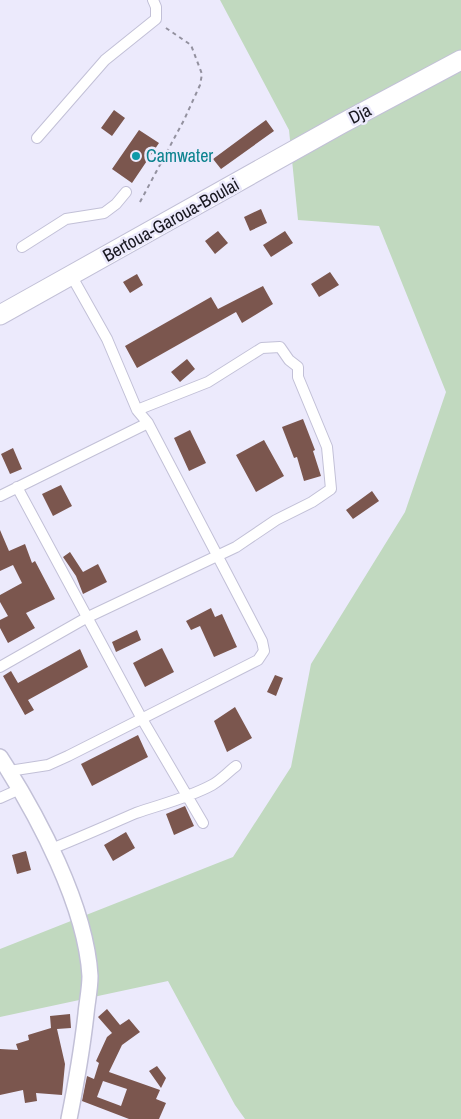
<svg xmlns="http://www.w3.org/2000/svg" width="461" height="1119" font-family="'Archivo Narrow',sans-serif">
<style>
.green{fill:#c1d9bf}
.building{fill:#7b564e;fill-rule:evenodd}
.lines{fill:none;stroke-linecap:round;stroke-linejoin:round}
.street-casing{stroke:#c2c0d7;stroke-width:12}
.secondary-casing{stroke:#c2c0d7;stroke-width:18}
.highway-casing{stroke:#c2c0d7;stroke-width:21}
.path{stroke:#93919f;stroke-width:2;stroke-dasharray:4 4;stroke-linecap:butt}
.street{stroke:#fff;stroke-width:10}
.secondary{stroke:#fff;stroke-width:15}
.highway{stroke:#fff;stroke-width:19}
.culture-dot{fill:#0f9aa8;stroke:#eceafc;stroke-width:2}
.labels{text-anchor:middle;stroke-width:5;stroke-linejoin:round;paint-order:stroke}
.street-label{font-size:18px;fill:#18171f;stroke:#eceafc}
.culture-label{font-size:18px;fill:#0d838f;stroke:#eceafc;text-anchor:start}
</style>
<rect width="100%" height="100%" fill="#eceafc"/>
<path class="green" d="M220 0H461V1119H245L235 1105 168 981 0 1017V949L233 857 291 767 311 664 405 512 446 392 379 226 298 220 289 130Z"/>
<path class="building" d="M114 110 125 118 112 136 101 128Z
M266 120 274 131 221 169 213 159Z
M139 130 159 143 132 183 112 169Z
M261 209 267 223 250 231 244 217Z
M218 231 228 243 215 254 205 241Z
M285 231 293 243 271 257 263 245Z
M330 272 339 285 319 297 311 284Z
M137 274 143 285 130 293 123 282Z
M263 286 273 304 242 323 236 312 137 368 125 346 211 297 218 309Z
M187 359 195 369 180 382 171 372Z
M303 419 315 450 313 451 321 476 304 481 297 457 294 458 282 427Z
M190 430 206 463 189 471 174 438Z
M264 440 284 476 256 492 236 455Z
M13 448 22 469 10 474 1 454Z
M61 485 72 506 53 516 42 494Z
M372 491 379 501 353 519 346 510Z
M0 530 9 551 25 544 32 563 35 561 55 599 26 613 35 628 8 643 0 628V620L8 616 0 602V595L22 583 13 565 0 571Z
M70 552 83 572 98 564 107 582 83 594 76 576 63 557Z
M211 608 215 617 222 614 237 647 214 657 200 626 191 630 186 621Z
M137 630 141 640 116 652 112 642Z
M162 648 174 672 145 687 133 663Z
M80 649 88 667 28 700 34 710 25 715 3 676 11 671 18 683Z
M275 675 283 678 276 696 267 692Z
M235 707 252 738 227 752 214 721Z
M138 735 148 757 92 786 81 764Z
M185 806 194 826 174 835 166 814Z
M126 832 135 848 113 861 104 845Z
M26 851 31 870 17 874 12 855Z
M107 1009 120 1025 129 1019 140 1032 122 1045 109 1072 160 1090 156 1099 166 1103 159 1119H129L82 1101 87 1076 94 1079 99 1063 96 1061 107 1037 112 1033 98 1017ZM103 1081 127 1089 121 1106 97 1097Z
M70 1014 71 1028 57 1029 65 1064 62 1095 36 1093 37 1101 25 1103 23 1090 0 1095V1049L18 1050 16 1044 29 1040 28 1035 51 1028 50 1016Z
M157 1066 166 1078 161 1088 149 1071Z"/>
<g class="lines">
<defs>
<path id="street" d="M37 138 105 60 156 19V7L153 0
M22 247 66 219 104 213 116 204 126 192
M17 487 142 719 203 823
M0 496 148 423 137 410 107 339 71 275
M0 667 86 618 236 547 276 520 312 502 331 489 327 447 298 377V367L289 360 280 347 262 348 208 382 137 410
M9 771 48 765 68 756 258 660 264 651 262 641 148 423
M0 798 20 789
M51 849C79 838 108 825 136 813 162 804 188 798 212 785 221 780 228 772 236 766"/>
<path id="secondary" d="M0 757C38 816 86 906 90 976 90 989 87 1002 86 1014 82 1050 76 1084 69 1119"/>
<path id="highway" d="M0 315 341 124 461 60"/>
</defs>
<use href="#street" class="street-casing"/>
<use href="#secondary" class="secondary-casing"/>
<use href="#highway" class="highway-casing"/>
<path class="path" d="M140 202 184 120 200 85 202 74 191 45 163 26"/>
<use href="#street" class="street"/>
<use href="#secondary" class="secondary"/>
<use href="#highway" class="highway"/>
</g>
<circle class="culture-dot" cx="136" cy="156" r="5"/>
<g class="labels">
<g class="street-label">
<text transform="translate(360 114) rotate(-27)" y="6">Dja</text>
<text transform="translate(171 220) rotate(-29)" y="6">Bertoua-Garoua-Boulai</text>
</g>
<g class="culture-label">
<text x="146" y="162">Camwater</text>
</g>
</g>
</svg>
